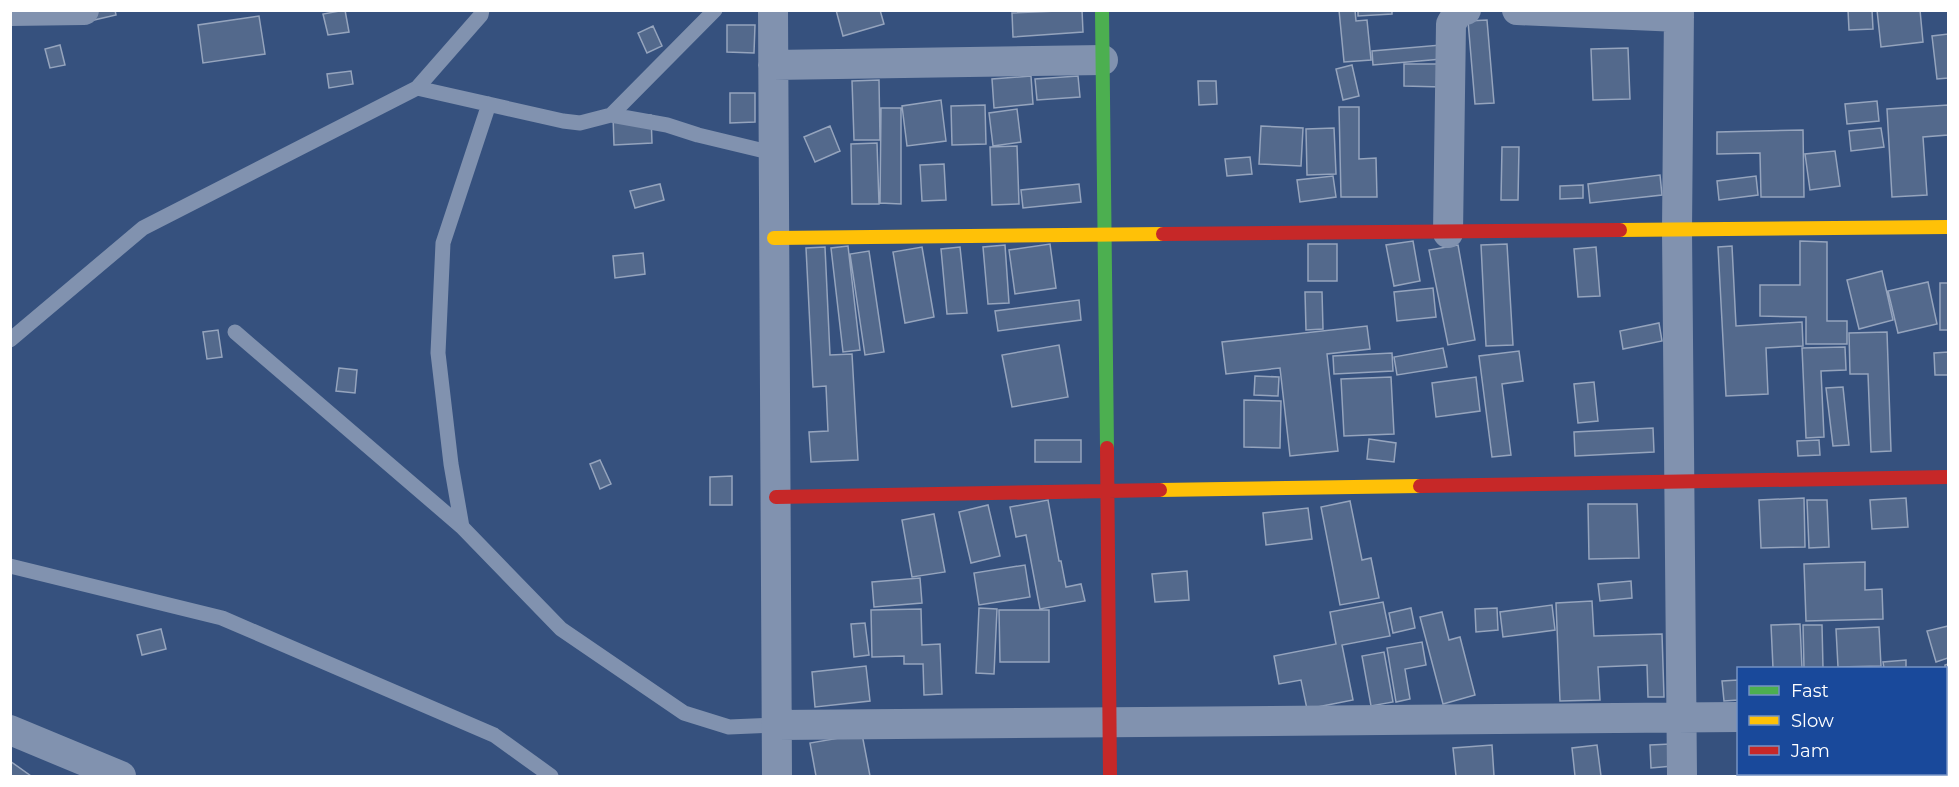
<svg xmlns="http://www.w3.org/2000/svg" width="1959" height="787" font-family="Montserrat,sans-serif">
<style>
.building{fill:#53698c;stroke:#95a4bd;stroke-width:1.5}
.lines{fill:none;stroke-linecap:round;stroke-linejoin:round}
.lane{stroke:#8192af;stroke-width:15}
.street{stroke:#8192af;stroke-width:30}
.fast{stroke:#4caf50;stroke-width:14}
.slow{stroke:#ffc107;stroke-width:14}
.jam{stroke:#c62828;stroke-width:14}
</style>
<rect width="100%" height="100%" fill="#36517e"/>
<path class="building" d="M92 10H115L116 15 94 20Z
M345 10 349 32 328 35 323 14Z
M836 10H880L884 24 843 36Z
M1082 10 1083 32 1013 37 1012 13Z
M1339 10H1355L1356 21 1367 20 1371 60 1344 62Z
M1358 10H1392V14L1358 16Z
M1848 10H1872L1873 29 1849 30Z
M1877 10H1920L1923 42 1881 47Z
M259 16 265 54 203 63 198 25Z
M1487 20 1494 103 1475 104 1468 21Z
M727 25H755L754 53 727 52Z
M653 26 662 46 647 53 638 33Z
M1948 34V78L1937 79 1932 36Z
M60 45 65 65 50 68 45 49Z
M1441 45 1442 59 1373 65 1372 51Z
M1628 48 1630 99 1593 100 1591 49Z
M1404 64H1443L1442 87 1404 86Z
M1352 65 1359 96 1343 100 1336 69Z
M351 71 353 84 329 88 327 74Z
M1031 76 1033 104 994 108 992 79Z
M1078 76 1080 97 1037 100 1035 79Z
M879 80 880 140H854L852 81Z
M1198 81H1216L1217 104 1199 105Z
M730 93H755V122L730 123Z
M941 100 946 141 907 146 902 106Z
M1877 101 1879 121 1847 124 1845 104Z
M985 105 986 144 952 145 951 106Z
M1948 105V135L1923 137 1927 195 1892 197 1887 109Z
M1339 107H1359V159L1376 158 1377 197H1341Z
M881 108H901V204L880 203Z
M1017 109 1021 142 993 146 989 113Z
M651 115 652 143 614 145 613 116Z
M830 126 840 151 815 162 804 137Z
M1261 126 1303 128 1301 166 1259 164Z
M1334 128 1336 174 1307 175 1306 129Z
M1881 128 1884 147 1851 151 1849 131Z
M1803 130 1804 197H1761L1760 153 1717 154V132Z
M877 143 879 204H852L851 144Z
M1017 146 1019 204 992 205 990 147Z
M1502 147H1519L1518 200H1501Z
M1835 151 1840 186 1810 190 1805 154Z
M1250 157 1252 174 1227 176 1225 159Z
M944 164 946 200 922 201 920 165Z
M1660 175 1662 195 1590 203 1588 184Z
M1333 176 1336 197 1300 202 1297 180Z
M1756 176 1758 195 1719 200 1717 181Z
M660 184 664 200 635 208 630 191Z
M1079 184 1081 202 1023 208 1021 190Z
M1583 185V198L1560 199V186Z
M1413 241 1420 281 1394 286 1386 245Z
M1800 241 1827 242V321H1847V344H1806V317L1760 316V285H1800Z
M1050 244 1056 288 1015 294 1009 250Z
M1308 244H1337V281H1308Z
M1507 244 1513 345 1486 346 1481 245Z
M1005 245 1009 303 988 304 983 247Z
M1458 245 1475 340 1448 345 1429 250Z
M848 246 860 350 843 352 831 248Z
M1732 246 1736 326 1802 322 1803 346 1766 348 1768 394 1726 396 1718 247Z
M825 247 830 355 852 354 858 460 811 462 809 432 828 431 826 386 813 387 806 248Z
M922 247 934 317 905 323 893 252Z
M960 247 967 313 947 314 941 249Z
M1596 247 1600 296 1578 297 1574 249Z
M869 251 884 352 865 355 850 254Z
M643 253 645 274 615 278 613 256Z
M1882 271 1893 320 1859 329 1847 280Z
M1928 282 1937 324 1898 333 1888 291Z
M1940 283H1948V330H1940Z
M1433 288 1436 317 1397 321 1394 292Z
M1305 292H1322L1323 329 1306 330Z
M1079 300 1081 320 998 331 995 311Z
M1659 323 1662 341 1623 349 1620 331Z
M1367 326 1370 349 1327 354 1338 451 1290 456 1280 368 1226 374 1222 342Z
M218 330 222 357 207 359 203 332Z
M1887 332 1891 451 1871 452 1868 374H1850L1849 333Z
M1059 345 1068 397 1012 407 1002 355Z
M1845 347 1846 370 1821 371 1824 437 1806 438 1802 348Z
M1443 348 1447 367 1397 375 1394 357Z
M1519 351 1523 381 1502 384 1511 455 1492 457 1479 356Z
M1948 352V375H1935L1934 353Z
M1392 353 1393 371 1334 374 1333 356Z
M339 368 357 370 355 393 336 391Z
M1255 376 1279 377 1278 396 1254 395Z
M1391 377 1394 434 1344 436 1341 379Z
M1476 377 1480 411 1436 417 1432 383Z
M1594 382 1598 421 1578 423 1574 384Z
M1843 387 1849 445 1833 446 1826 388Z
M1244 400 1281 401 1280 448 1244 447Z
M1653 428 1654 452 1575 456 1574 432Z
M1369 439 1396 443 1394 462 1367 459Z
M1035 440H1081V462H1035Z
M1819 440 1820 455 1798 456 1797 441Z
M600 460 611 484 600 489 590 464Z
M732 476V505H710V477Z
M1804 498 1805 547 1761 548 1759 500Z
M1906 498 1908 527 1872 529 1870 500Z
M1048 500 1059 561H1061L1066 587 1081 584 1085 601 1040 609 1026 535 1016 537 1010 507Z
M1807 500H1827L1829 547 1809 548Z
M1350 501 1362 560 1371 558 1379 598 1340 605 1321 507Z
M1588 504H1637L1639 558 1589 559Z
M988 505 1000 556 971 563 959 512Z
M1308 508 1312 539 1266 545 1263 513Z
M934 514 945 572 912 577 902 520Z
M1865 562V590L1882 589 1883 619 1806 621 1804 564Z
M1025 565 1030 597 979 605 974 573Z
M1187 571 1189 600 1155 602 1152 574Z
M920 578 922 603 874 607 872 582Z
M1631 581 1632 598 1600 601 1598 584Z
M1592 601 1594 636 1662 634 1664 697H1648L1647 665 1598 667 1600 700 1560 701 1556 603Z
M1383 602 1390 636 1342 645 1353 700 1307 709 1301 680 1279 684 1274 656 1336 644 1330 612Z
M1552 605 1555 630 1503 637 1500 612Z
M979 608 997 609 994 674 976 673Z
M1411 608 1415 628 1393 633 1389 613Z
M1497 608 1498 630 1476 632 1475 609Z
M921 609 922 645 940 644 942 694 924 695 923 664H904V656L872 657 871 610Z
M999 610H1049V662H1000Z
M1442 612 1449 640 1460 637 1475 695 1443 704 1420 617Z
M865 623 869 655 854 657 851 624Z
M1800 624 1802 668H1773L1771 625Z
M1803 625H1822L1823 668H1804Z
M1948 626V658L1936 662 1927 631Z
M1879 627 1881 666 1838 667 1836 629Z
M161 629 166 649 142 655 137 635Z
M1422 642 1426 665 1405 669 1410 699 1396 702 1387 648Z
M1384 652 1393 702 1371 706 1362 656Z
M1906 660V668H1884L1883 662Z
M1948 664V692H1946L1945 665Z
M866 666 870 701 815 707 812 672Z
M1738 680V700L1724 701 1722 681Z
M862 734 870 776H816L810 743Z
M1671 744 1673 766 1651 768 1650 745Z
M1492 745 1494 776H1456L1453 748Z
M1597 745 1601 776H1575L1572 748Z
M10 761 31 776H10Z
M1741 774H1769L1770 776H1742Z
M1903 774H1935V776H1904Z"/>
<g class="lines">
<path class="lane" d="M417 88 563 121 580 123 611 115 667 125 698 135 773 153
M611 115 715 10
M235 332 462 527 561 629 684 713 729 727 778 725
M10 340 143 228 417 88 481 15 482 10
M462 527 451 464 438 353 443 243 489 104
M10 566 222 618 494 735 551 776"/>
<path class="street" d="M773 10 777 776
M1517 10 1679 17
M1679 10 1677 230 1682 776
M10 11 84 10
M773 65 1103 60
M1448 233 1451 24 1458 12 1466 10
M1946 716H1948
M778 725 1738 717
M10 730 121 776"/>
<path class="fast" d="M1102 10 1107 448"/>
<path class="slow" d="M1620 230 1948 227
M774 238 1163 234
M1160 490 1420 486"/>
<path class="jam" d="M1163 234 1620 230
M1107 448 1110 776
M1420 486 1948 477
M776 497 1160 490"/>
</g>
<rect width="1959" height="787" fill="none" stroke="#ffffff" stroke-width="24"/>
<rect x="1737" y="667" width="210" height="108" fill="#19499b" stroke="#7592c3" stroke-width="1.5"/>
<rect x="1749" y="686" width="30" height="9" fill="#4caf50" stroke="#7592c3" stroke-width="1.5"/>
<text x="1791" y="697" font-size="18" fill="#ffffff">Fast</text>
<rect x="1749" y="716" width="30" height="9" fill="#ffc107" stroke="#7592c3" stroke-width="1.5"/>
<text x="1791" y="727" font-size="18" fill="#ffffff">Slow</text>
<rect x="1749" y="746" width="30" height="9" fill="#c62828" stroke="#7592c3" stroke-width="1.5"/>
<text x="1791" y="757" font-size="18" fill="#ffffff">Jam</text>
</svg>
